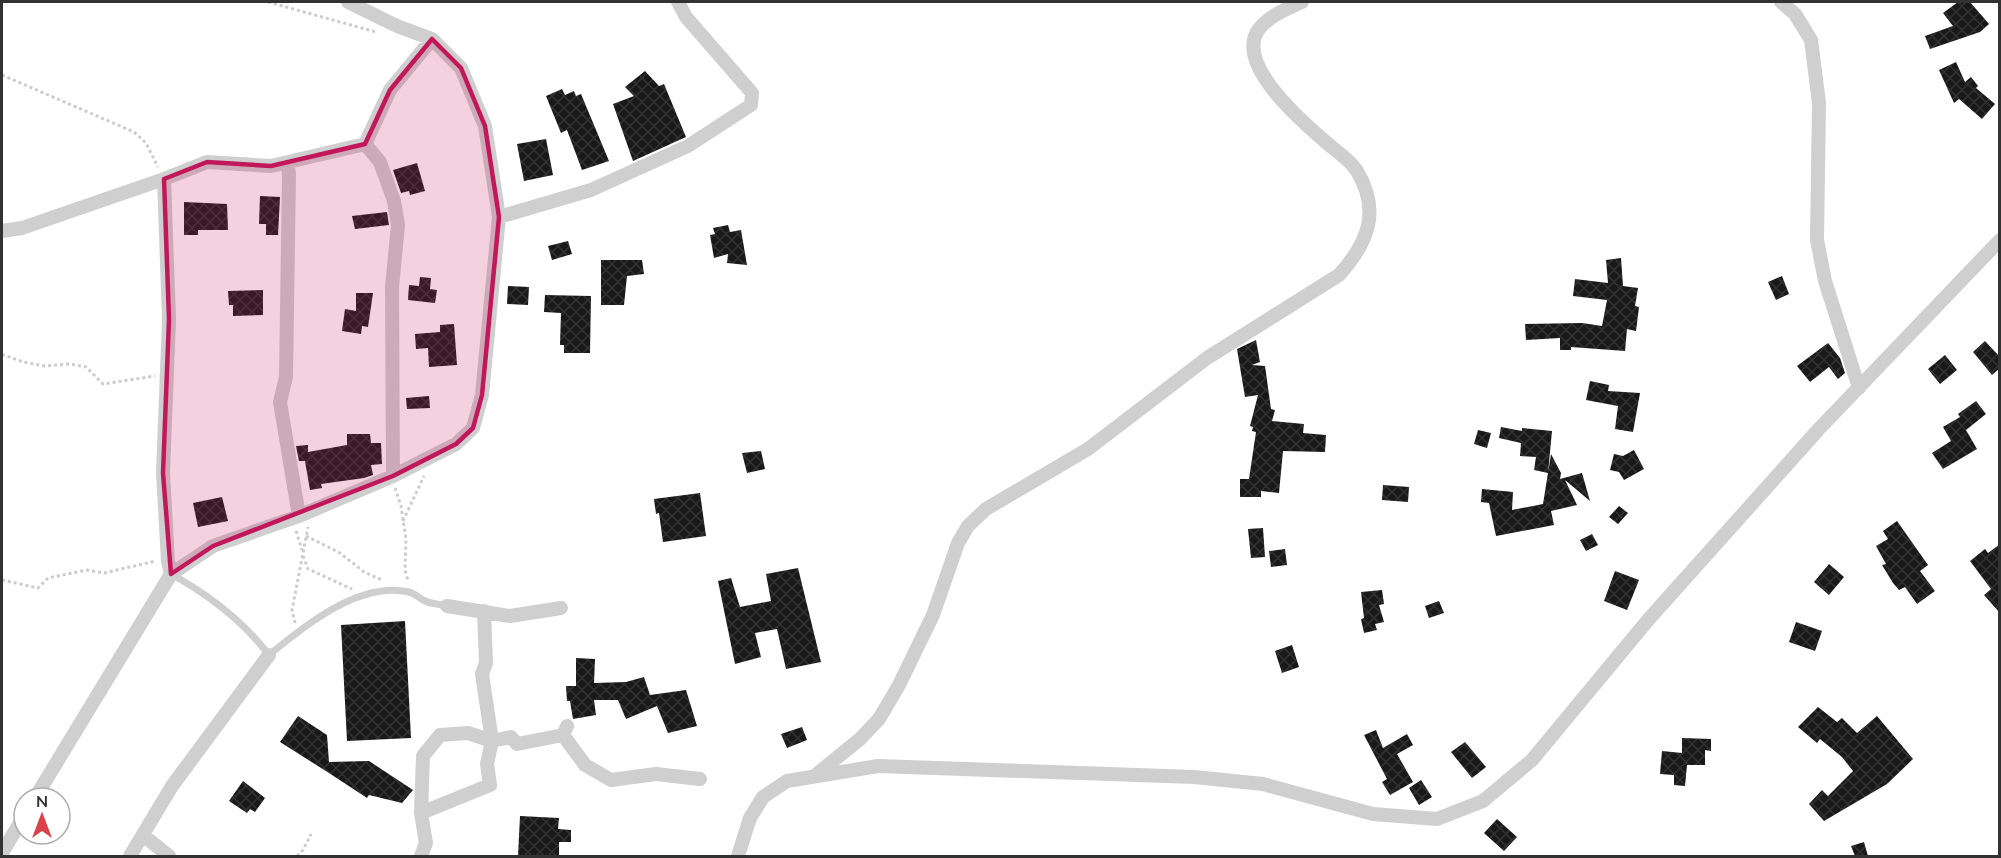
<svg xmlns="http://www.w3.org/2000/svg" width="2001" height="858" font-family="Mulish,sans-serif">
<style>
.building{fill:url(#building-cross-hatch)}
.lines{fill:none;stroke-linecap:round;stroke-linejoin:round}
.path{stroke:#ccc;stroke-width:3;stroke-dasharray:3 3;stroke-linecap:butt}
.service{stroke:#cfcfcf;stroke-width:7}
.minor{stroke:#cfcfcf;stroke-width:14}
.marked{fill:#c2185b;fill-opacity:0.2;stroke:#c2185b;stroke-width:4.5;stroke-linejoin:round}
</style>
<defs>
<pattern id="building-cross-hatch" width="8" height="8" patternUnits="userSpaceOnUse" patternTransform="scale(1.5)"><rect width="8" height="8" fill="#191919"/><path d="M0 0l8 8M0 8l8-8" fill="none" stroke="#323232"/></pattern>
</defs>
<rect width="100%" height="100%" fill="#fff"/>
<path class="building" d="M1958 2H1970L1989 24 1980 32 1930 49 1925 36 1953 26 1943 13Z
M1956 62 1965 82 1971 77 1978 86 1976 88 1995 104 1982 119 1959 99 1954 103 1939 70Z
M645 71 659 86 664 84 686 137 633 161 613 104 634 96 625 87Z
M562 89 565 95 574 91 576 96 581 94 609 161 582 170 567 130 561 133 546 96Z
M546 139 553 175 524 181 517 144Z
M417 163 425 191 410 195 409 191 401 193 393 170Z
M260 196 280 197 278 235H266V224H259Z
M184 202 227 204 228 230H198V235H184Z
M387 212 389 225 355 229 352 216Z
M728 225 730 232 741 230 747 265 727 263 728 254 714 258 710 235 715 234 713 228Z
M568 241 572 254 552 260 548 246Z
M1621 258 1623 286 1638 288 1635 306 1639 307 1636 331 1627 329 1625 351 1571 347V350H1560V338L1526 340 1525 324 1582 323 1602 326 1607 300 1573 296 1575 279 1608 283 1606 260Z
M601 260H642L644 274 627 276 624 305H601Z
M1782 276 1789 294 1776 300 1768 282Z
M420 277 431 278 430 289 437 290 435 303 408 300 409 285 419 286Z
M508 286 529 287 528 305 507 304Z
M263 290V315L233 316V305H229L228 291Z
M356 293H373L368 327 362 326 361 334 342 331 345 309 356 311Z
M545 295 591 296 590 353H564V345H560L561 313 544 312Z
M454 324 457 365 429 367 428 348 416 349 415 334 440 332V325Z
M1256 340 1260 362 1252 365 1265 366 1271 409 1275 410 1272 421 1304 424 1303 433 1326 435 1325 452 1283 451 1279 493 1261 491V497H1240V479H1249L1256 432 1252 431 1253 427 1250 426 1258 395 1245 397 1237 349Z
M1985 341 2000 357V368L1992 375 1973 352Z
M1828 343 1840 358 1845 373 1838 379 1829 367 1810 382 1797 366Z
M1945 355 1957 370 1940 384 1928 369Z
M1590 381 1609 385 1608 391 1640 393 1633 432 1615 429 1618 406 1586 400Z
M429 396 430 408 407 409 406 398Z
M1976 401 1986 414 1966 430 1977 449 1943 469 1932 453 1951 441 1943 427 1960 417 1958 414Z
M1501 427 1522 431V428L1552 431 1548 473 1534 470 1536 457 1520 456 1521 443 1499 438Z
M1478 430 1491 433 1487 448 1474 444Z
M347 434H370L371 443H381L382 464 371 465 373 475 364 478 321 484 322 488 310 490 305 461H299L296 446 308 445V452L347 445Z
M1634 450 1644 469 1624 480 1619 472 1610 470 1614 454 1623 456Z
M761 451 765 469 747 473 742 453Z
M1551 454 1561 473 1560 479 1582 473 1590 501 1565 480 1577 505 1551 511 1554 525 1496 536 1489 503 1481 502 1482 489 1513 492 1512 510 1543 504Z
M1383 485 1409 487 1408 502 1382 500Z
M700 493 706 536 663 542 659 513 656 514 654 499Z
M222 497 228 521 198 527 193 503Z
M1619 506 1628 513 1618 524 1609 517Z
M1897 521 1928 565 1920 571 1935 591 1917 604 1905 587 1899 590 1893 583 1882 565 1886 564 1876 546 1888 539 1883 531Z
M1263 528 1265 557 1251 558 1248 529Z
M1592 534 1598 545 1586 551 1580 540Z
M2000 544V613L1984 595 1991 589 1970 561 1985 549 1988 553Z
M1285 549 1287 565 1271 567 1269 551Z
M1829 564 1844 577 1829 595 1814 582Z
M798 568 821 662 786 669 777 629 755 633 761 657 735 664 718 581 731 578 740 607 771 601 766 574Z
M1615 571 1639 580 1627 610 1604 601Z
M1382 590 1384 604 1379 605 1384 622 1375 624 1377 630 1364 633 1361 619 1364 618 1361 592Z
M1439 601 1444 613 1429 618 1425 606Z
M405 621 411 738 347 741 341 625Z
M1796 622 1822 631 1815 651 1789 642Z
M1292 645 1299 667 1282 673 1275 651Z
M576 658 595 659 594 683 626 682 644 677 650 695 686 690 697 726 668 733 657 706 626 719 618 700H594L596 715 573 719 570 701H567L566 686H576Z
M1818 707 1837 722 1842 718 1857 733 1877 716 1913 759 1887 784 1824 821 1809 804 1822 790 1828 796 1853 771 1842 757 1820 739 1817 743 1798 727Z
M298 716 327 735 329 762 369 761 413 790 402 803 369 795 367 798 329 773 280 742Z
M802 727 807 740 787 748 781 734Z
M1376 730 1383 748 1407 734 1413 745 1397 754 1413 782 1390 795 1382 782 1387 779 1364 735Z
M1682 738 1711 739V751L1705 750V765H1687L1685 786 1674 785V775L1660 774 1662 751 1682 753Z
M1465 742 1486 767 1472 778 1451 752Z
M1421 780 1432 797 1419 805 1409 788Z
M243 781 265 798 255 812 250 809 247 813 229 801Z
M520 816 559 818 558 829 571 830V842H559V856H518Z
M1497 819 1517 837 1504 851 1484 833Z
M1864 842 1868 856H1855L1851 846Z"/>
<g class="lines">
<path class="path" d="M268 2 376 32
M2 75 134 132 146 143 158 167
M2 356 4 355 23 362 45 366 70 364 86 367 103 384 155 376
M395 488 401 506 406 539 405 570 408 581
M403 521 424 476
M296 531 302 550
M306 536 340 553 364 572 382 580
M303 556 308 569 352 589
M2 580 38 588 48 578 87 570 104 573 156 561
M295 623 292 610 308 527
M297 856 303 850 311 834"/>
<path class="service" d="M171 574C209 595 243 621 269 655 304 626 359 581 409 592 414 593 419 598 425 601 431 604 440 604 447 606"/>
<path class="minor" d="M1781 2 1795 14 1811 40 1819 103 1817 240 1825 281 1859 388
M365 144 380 162 394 201 398 225 392 287 393 476
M287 163 289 174 286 377 280 402 299 516
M164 179 207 162 271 166 365 144 390 90 432 39
M499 217 591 190 688 146 751 105 752 93 686 17 678 2
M2 231 22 228 164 179 169 319 163 473 168 561 171 574 35 798
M171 574 213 546 299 516 393 476 456 444 473 428 482 395 499 217 485 126 461 68 432 39 397 26 348 2
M447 606 510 616 561 608
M563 735 585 765 611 780 656 774 700 779
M817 774 860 739 879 719 899 685 933 615 958 543 968 526 986 509 1088 449 1207 358 1339 275C1368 243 1381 211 1357 171 1351 161 1336 151 1327 143 1305 124 1233 64 1259 29 1270 15 1287 9 1302 2
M421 813 423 756 440 735 468 733 492 741 511 737 517 744 563 735 567 726
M144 836 169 856
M2 853 24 816
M130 856 172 786 269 655
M421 856 426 843 421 813 490 785 487 764 492 741 482 674 486 663 484 611
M738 856 750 818 763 797 787 781 878 766 1194 777 1263 784 1373 814 1437 819 1483 801 1532 760 1648 620 1818 430 2000 240"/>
</g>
<path class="marked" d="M432 39 461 68 485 126 499 217 482 395 473 428 456 444 393 476 213 546 171 574 163 473 169 319 164 179 207 162 271 166 365 144 390 90Z"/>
<rect width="2001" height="858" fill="none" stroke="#323232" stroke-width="6"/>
<g transform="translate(42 816)"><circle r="28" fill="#ffffff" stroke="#adadad" stroke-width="1.5"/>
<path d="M0-4.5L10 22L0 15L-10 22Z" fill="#dc424b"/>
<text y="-9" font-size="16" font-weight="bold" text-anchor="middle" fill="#323232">N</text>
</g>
</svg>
